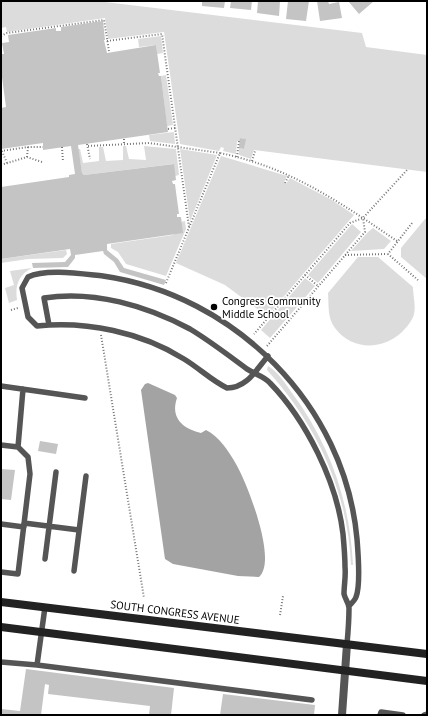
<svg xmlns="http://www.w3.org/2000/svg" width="428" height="716" font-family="'PT Sans',sans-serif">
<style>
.green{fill:#dcdcdc}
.water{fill:#a3a3a3}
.building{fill:#c4c4c4}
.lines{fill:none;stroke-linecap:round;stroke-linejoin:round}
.path{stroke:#777;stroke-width:2;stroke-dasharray:1 2;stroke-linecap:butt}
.lane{stroke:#555;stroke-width:5.5}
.street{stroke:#555;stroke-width:8}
.secondary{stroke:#222;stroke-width:8}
.poi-dot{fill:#000;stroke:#fff;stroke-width:1.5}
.labels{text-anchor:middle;stroke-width:3.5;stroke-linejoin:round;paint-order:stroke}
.poi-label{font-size:11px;fill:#000;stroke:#fff;text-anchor:start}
.street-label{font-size:11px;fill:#000;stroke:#fff}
</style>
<rect width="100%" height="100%" fill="#fff"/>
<path class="green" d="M1 1H97L362 33 366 47 427 55V172L254 150 251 159 239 155V148L244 149 245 139 240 138V141H237L236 154 223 151 224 148 221 147 219 151 180 144 164 32 108 39 105 18 7 32 6 27 1 28Z
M161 36 163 53 157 54 156 45 139 47 138 39Z
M166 75 173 125 167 126 161 76Z
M174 132 175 144 150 141 149 135Z
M123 146H126L129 159 146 160 144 146 176 149 179 175 175 176 173 164 84 175 82 173 78 149H80L83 163 99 161V147H103L106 161 123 160Z
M180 149 217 155 190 221Z
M221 156 287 176 284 182 286 184 290 178 332 200 354 215 267 316 225 285 176 263Z
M425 219H427V279L401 257V248Z
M185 221 186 229 166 276 126 264 118 252 111 248V244L173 235 181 222Z
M352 224 361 232 318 283 308 275Z
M373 228 391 241 384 249 351 251 368 232Z
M66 250 67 254 63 258 28 259 1 263V259Z
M358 257H378L413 287C413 295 416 306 414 314 413 320 406 328 402 332 383 350 352 351 335 328 327 318 329 304 328 293Z
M32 268C18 275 15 286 17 300L9 303 5 288 14 285 10 271Z
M305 278 315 286 270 338 261 330Z
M268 366C277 371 286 384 292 393 330 444 350 502 353 565H351C348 491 316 424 267 370Z"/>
<path class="water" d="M148 383 175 395 177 398C170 418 183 429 201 433L206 430C219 436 229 452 236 464 247 483 278 561 259 577L238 576 173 564 165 559 141 390 145 384Z"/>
<path class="building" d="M202 1H225L224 8 202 6Z
M231 1H252L251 10 230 8Z
M258 1H280L279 16 257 13Z
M288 1H309L306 21 286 19Z
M317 1H328L329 4 339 2 342 18 320 21Z
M348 1H374L359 14Z
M103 21 105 40H104L107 53 156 45 160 73H158L159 76H161L168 132 78 145 82 173 84 175 174 164 176 180 172 181 173 184H175L176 192 179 214H177V217H181L183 233 107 244V250L118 259 124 268 166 280 164 285 120 272 114 262 104 254 103 251 75 255V258L68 267 33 268 32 263 65 262 71 255 70 249 1 259V187L69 177V175L75 174 71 146 43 150V143L1 149V108L6 107 1 70V54H4L2 43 9 42 8 35 56 28V31H61V27Z
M240 138 246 139 244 149 239 148Z
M40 441 58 444 56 454 38 451Z
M1 469 15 470 11 500 1 499Z
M26 669 174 688 171 715H149L150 706 48 694 49 685 45 684 41 715H1V709L20 711Z
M223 694 315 705 314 715H220Z"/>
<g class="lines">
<path class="path" d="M1 36 7 33 104 20 109 51
M107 41 162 34 189 227
M168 129 175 128
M124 139V143
M87 144 90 159
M88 146 149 143 220 153
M62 147 63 162
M1 151 28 147H43
M2 151 7 163
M27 157 28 147
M237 157 239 141
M252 161 255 151
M1 165 27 157 42 162
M285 183 289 175
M412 223 388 254 418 280
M397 241 363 218 407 170
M345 255 387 254
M305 275 318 286
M166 283 220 153C277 165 315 187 363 218L350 223 254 334
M11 310 18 308
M101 335 144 598
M267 346 365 232 363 218
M280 615 283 596"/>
<path class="lane" d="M49 325 44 298C94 290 147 306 190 329 210 341 228 355 247 369 254 374 264 376 270 383 306 420 337 482 343 534 344 545 345 556 345 567 346 576 344 585 344 594 345 599 349 603 349 608 349 620 348 633 347 644
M268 356C256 370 247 388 227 388 212 381 199 368 184 359 141 332 87 321 37 326L28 317 22 288 28 277C46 268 83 274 103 276 235 295 345 405 357 539 358 552 361 585 356 597 355 600 351 604 349 606
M1 386 85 398
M1 445 18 447 23 389
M24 523 79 530
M1 524 24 527
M45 559 56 472
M74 571 86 476
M1 572 18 574 30 474 28 457 18 447
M45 607 37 665 312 700
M1 662 37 665
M380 715 381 712 403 715
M424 715 427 714"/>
<path class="street" d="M342 715 347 644"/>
<path class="secondary" d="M1 602 427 654
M1 627 427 681"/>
</g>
<circle class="poi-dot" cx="214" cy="307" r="4"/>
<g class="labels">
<g class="poi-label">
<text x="222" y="305">Congress Community<tspan x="222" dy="13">Middle School</tspan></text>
</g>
<g class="street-label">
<text transform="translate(175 612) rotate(7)" y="4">SOUTH CONGRESS AVENUE</text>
</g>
</g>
<rect width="428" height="716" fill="none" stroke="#000000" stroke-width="4"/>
</svg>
